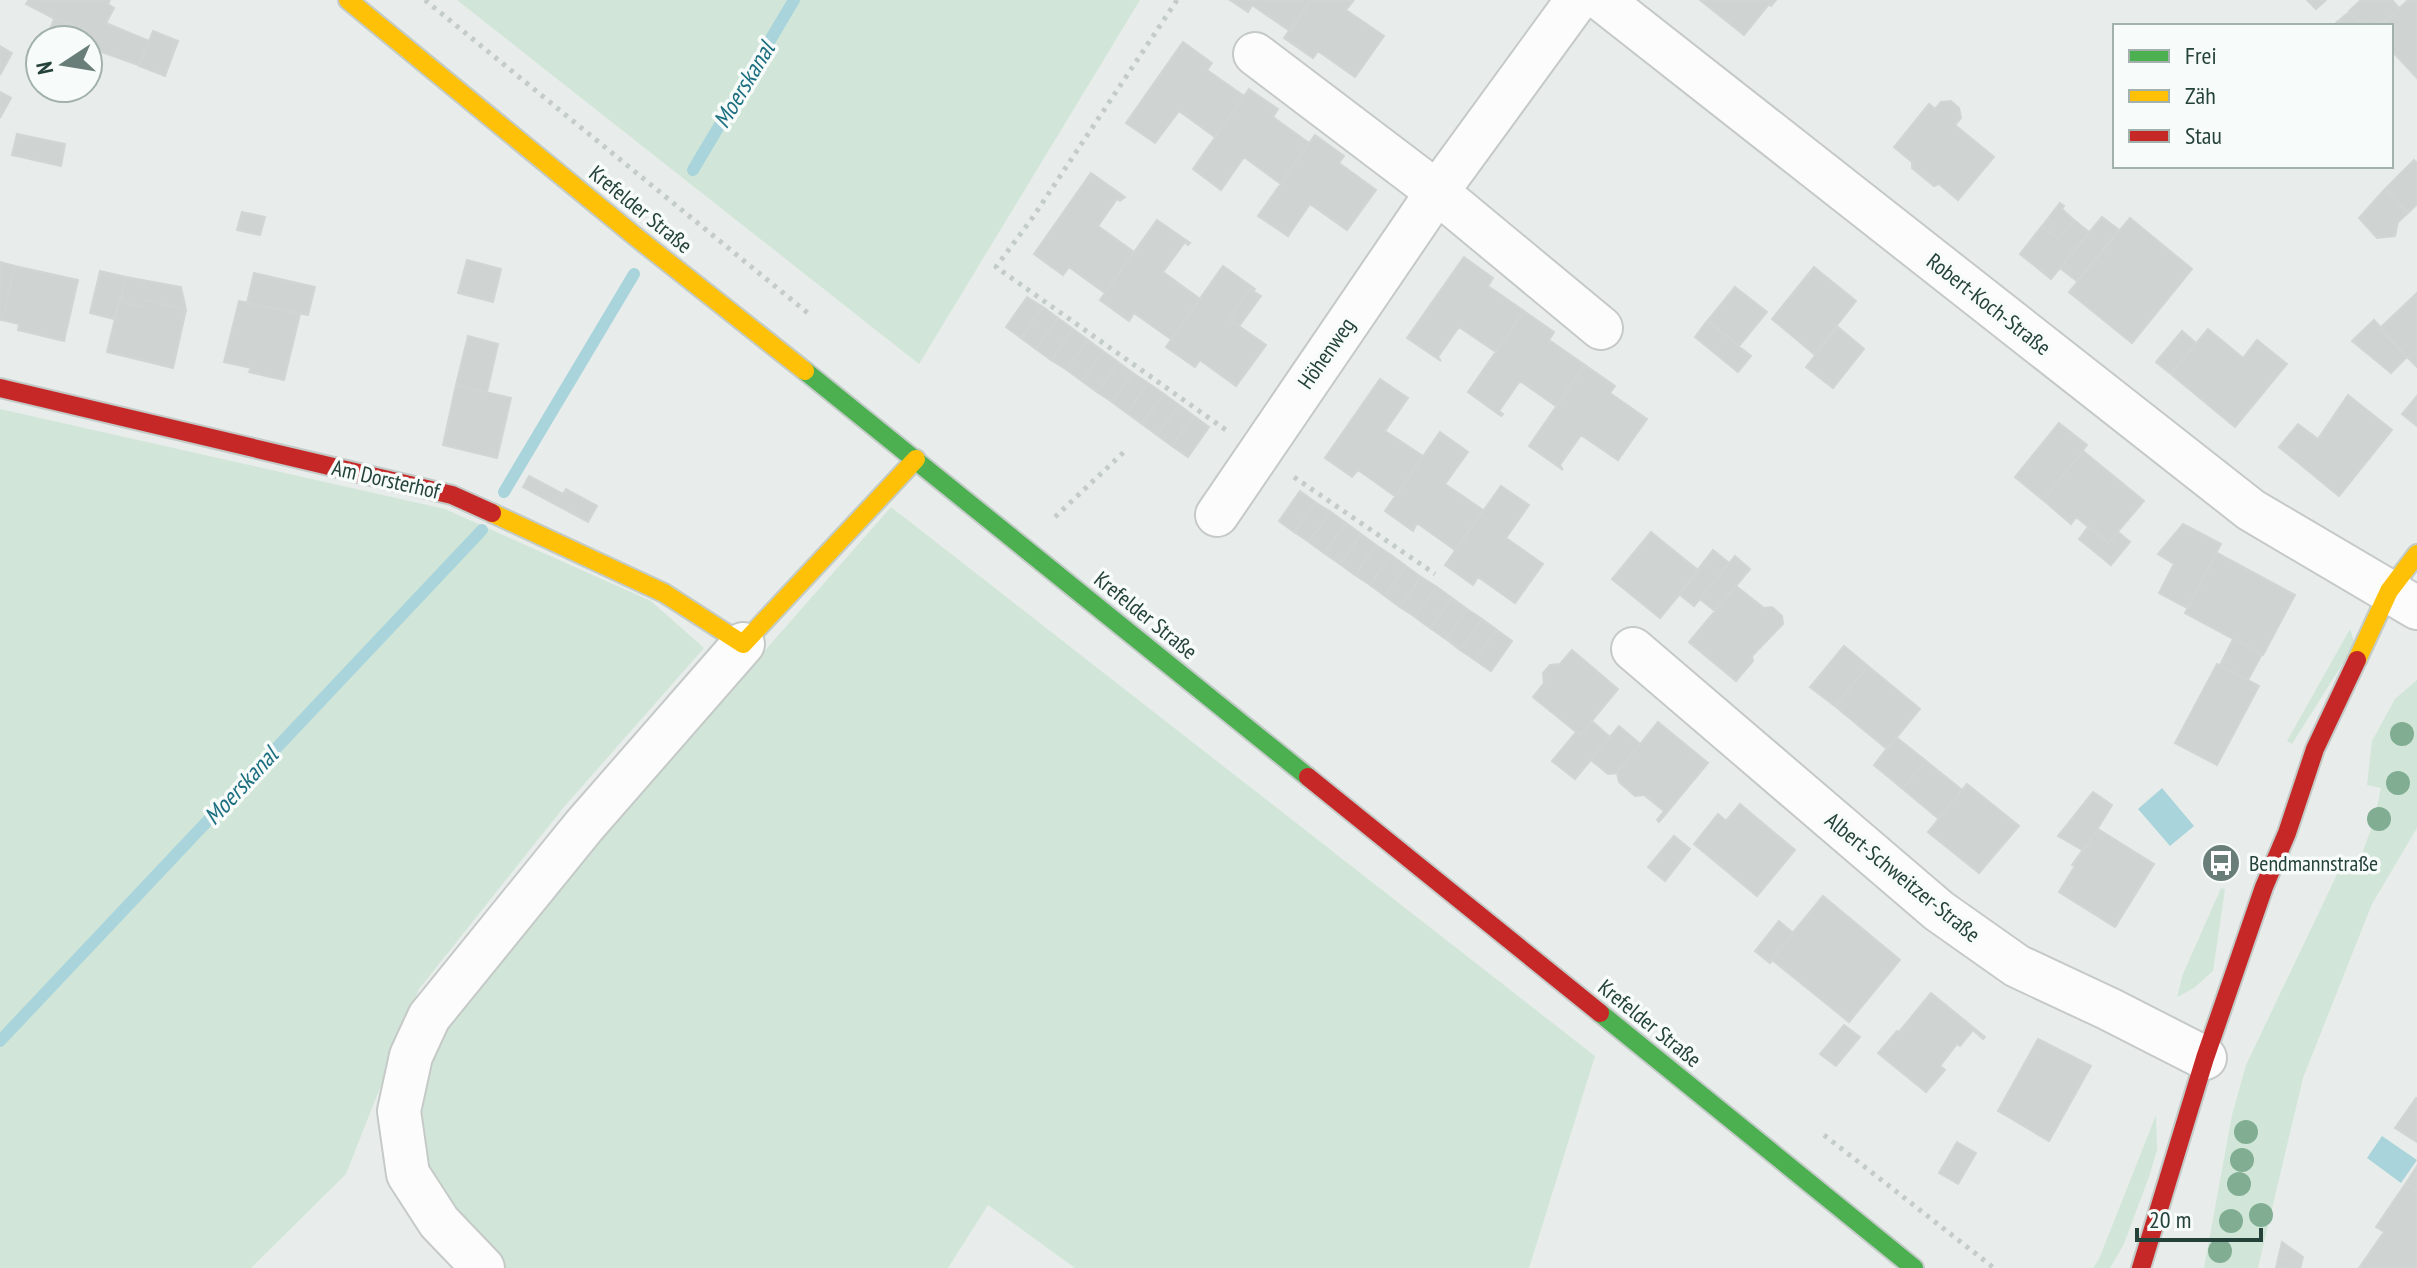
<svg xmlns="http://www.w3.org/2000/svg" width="2417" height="1268" font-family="'PT Sans Narrow',sans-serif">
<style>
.green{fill:#d1e6d8}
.water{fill:#a9d4db}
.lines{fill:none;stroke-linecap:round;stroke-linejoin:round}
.stream{stroke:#a9d4db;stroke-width:12}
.building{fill:#cfd4d2;stroke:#d1d6d4;stroke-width:2}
.street-casing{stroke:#c5cac8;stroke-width:46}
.fast-casing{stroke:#c3cbc8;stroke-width:22}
.slow-casing{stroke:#c3cbc8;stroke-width:22}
.jam-casing{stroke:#c3cbc8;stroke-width:22}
.path{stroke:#c3ccca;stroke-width:5;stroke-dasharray:4 6;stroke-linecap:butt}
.street{stroke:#fcfcfc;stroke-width:42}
.fast{stroke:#4caf50;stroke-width:18}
.slow{stroke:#ffc107;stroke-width:18}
.jam{stroke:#c62828;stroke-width:18}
.tree{fill:#81ae93}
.labels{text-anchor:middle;stroke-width:7;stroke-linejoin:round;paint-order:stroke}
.street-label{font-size:22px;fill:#24423a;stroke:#f7fbf9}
.poi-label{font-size:22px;fill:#24423a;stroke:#f7fbf9;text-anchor:start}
.water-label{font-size:24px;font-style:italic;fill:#1c6f80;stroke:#f7fbf9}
</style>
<rect width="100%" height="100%" fill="#e8edeb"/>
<path class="green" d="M457 0H1140L919 364Z
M0 409 445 509 651 601 704 648 564 807 419 989 346 1174 251 1268H0Z
M891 507 1595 1056 1529 1268H1075L988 1205 948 1268H483L439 1222 399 1111 439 1021Z
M2350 629 2355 644 2292 744 2287 741Z
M2417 680V828L2372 904 2303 1078 2258 1268H2204L2232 1115 2246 1065 2342 864 2356 870 2374 821 2381 788 2367 785 2372 741 2395 699Z
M2221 888 2225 889 2213 971 2194 988 2177 997 2183 974Z
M2156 1115 2157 1150 2150 1174 2124 1244 2110 1268H2093L2099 1259Z"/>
<path class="water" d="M2162 788 2194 826 2170 846 2138 809Z
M2382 1136 2417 1160 2401 1183 2367 1158Z"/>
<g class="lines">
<path class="stream" d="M693 170 794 0
M504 492 634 274
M0 1041 482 530"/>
</g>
<path class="building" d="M29 0H110L108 4 114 8 106 23 149 41 138 65 88 47V40H81L85 30 53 18 26 4Z
M1230 0H1311L1290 31 1252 5 1248 12Z
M1311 0H1354L1346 10 1384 36 1355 77 1318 51 1313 58 1284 38Z
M1700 0H1776L1771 6 1769 4 1744 35Z
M2307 0H2326L2316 9Z
M2361 0H2392L2399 8 2380 26H2363L2349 11Z
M2408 0H2417V78L2391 50V26H2380Z
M2349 12 2363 26H2338L2336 23Z
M54 19 85 30 81 40H63L48 35Z
M153 31 178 41 165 76 139 66Z
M1183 42 1212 63 1207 70 1244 96 1215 137 1179 111 1155 143 1126 123Z
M0 46 12 53 0 75Z
M1249 89 1278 109 1273 117 1309 143 1281 184 1244 157 1221 190 1193 169Z
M0 92 11 98 0 118Z
M1951 101 1959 108 1961 118 1955 125 1994 157 1958 200 1939 184 1934 186 1912 168V162L1894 147 1929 104 1935 109 1941 102Z
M17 134 65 144 61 166 12 155Z
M1315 135 1344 156 1339 163 1376 190 1347 230 1310 204 1288 236 1258 216Z
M2414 160 2417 163V204L2408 213 2385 189Z
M1091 173 1125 197 1120 201 1117 199 1098 226 1134 252 1105 293 1069 267 1063 275 1034 254Z
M2385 189 2408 213 2398 222 2395 236 2377 238 2359 218Z
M2060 203 2064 206 2062 209 2074 220 2058 239 2042 226Z
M242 212 265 217 260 235 237 230Z
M2102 217 2119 230 2077 281 2060 268Z
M2130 218 2192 269 2132 343 2069 292Z
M1157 220 1190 243 1188 245 1185 242 1163 272 1200 299 1171 339 1134 313 1129 321 1100 300Z
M2074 220 2089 232 2051 279 2020 254 2042 226 2058 239Z
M1464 257 1493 278 1488 286 1524 311 1496 352 1459 327 1438 357 1441 361 1407 338Z
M467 260 501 269 493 302 458 293Z
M0 262 15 266 2 320H0Z
M15 266 78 280 64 341 18 330 19 324 2 320Z
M1223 266 1255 289 1254 291 1250 289 1229 319 1266 345 1236 386 1200 360 1195 367 1166 347Z
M1814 267 1856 301 1814 354 1772 319Z
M100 271 126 277 114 319 90 313Z
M254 273 315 287 308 315 247 303Z
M126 277 181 287 186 310 145 300 143 307 121 302Z
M1735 287 1767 312 1739 346 1708 320Z
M1250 289 1261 296 1239 326 1229 319Z
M2417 293V367L2379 329Z
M121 294V302L143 307 145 300 186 310 173 368 107 352Z
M1027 297 1043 307 1021 338 1006 327Z
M239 301 300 314 284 380 249 372 251 368 224 362Z
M1043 307 1058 318 1036 349 1021 338Z
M1524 311 1554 332 1549 340 1585 365 1556 406 1520 381 1499 411 1503 414 1501 416 1468 392Z
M1058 318 1073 329 1051 360 1036 349Z
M2374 320 2407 357 2391 373 2352 341Z
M1707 321 1751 356 1738 372 1695 337Z
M1838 327 1864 349 1833 388 1806 367Z
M1073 329 1088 340 1067 370 1051 360Z
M2208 329 2243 358 2257 340 2287 364 2235 427 2171 374Z
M2182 331 2196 343 2171 374 2156 362Z
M468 336 498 344 487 392 456 385Z
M1088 340 1103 351 1082 381 1067 370Z
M1103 351 1118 362 1097 392 1082 381Z
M1118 362 1133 373 1112 402 1097 392Z
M1585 365 1615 386 1610 393 1647 419 1618 460 1581 435 1560 465 1563 470 1529 446Z
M1133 373 1148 383 1127 413 1112 402Z
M1380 379 1408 398 1385 431 1423 456 1395 496 1358 470 1352 477 1325 458Z
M1148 383 1164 394 1142 424 1127 413Z
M456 385 511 398 497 458 443 445Z
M1164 394 1179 405 1157 435 1142 424Z
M2348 395 2392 430 2339 496 2279 447 2298 424 2318 439Z
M2417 396V426L2402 414Z
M1179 405 1194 416 1172 446 1157 435Z
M1194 416 1209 427 1188 457 1172 446Z
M2059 423 2087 445 2043 500 2015 477Z
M1440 432 1468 452 1445 484 1483 510 1455 550 1417 523 1413 531 1385 511Z
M2083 451 2144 501 2108 543 2076 517 2071 524 2043 500Z
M529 476 563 494 566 489 597 506 588 522 523 487Z
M1501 486 1529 505 1506 538 1543 564 1515 603 1478 577 1473 585 1445 565Z
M1300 491 1315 502 1294 532 1279 521Z
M1315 502 1331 512 1309 542 1294 532Z
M1331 512 1346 523 1324 553 1309 542Z
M1346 523 1361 534 1340 564 1324 553Z
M2183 524 2221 544 2187 608 2159 593 2174 564 2158 554Z
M2088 527 2108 543 2118 532 2130 542 2111 565 2079 539Z
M1651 532 1699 571 1660 618 1612 579Z
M1361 534 1376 545 1355 575 1340 564Z
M1376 545 1391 555 1370 585 1355 575Z
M1713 550 1729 563 1694 606 1679 594Z
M2217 553 2295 595 2263 655 2185 613Z
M1391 555 1406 566 1385 596 1370 585Z
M1735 556 1750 569 1715 611 1700 599Z
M1406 566 1421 577 1400 607 1385 596Z
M1421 577 1437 587 1415 617 1400 607Z
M1736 586 1764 608 1772 607 1782 616 1783 624 1752 656 1753 661 1736 681 1689 642Z
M1437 587 1452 598 1430 628 1415 617Z
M1452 598 1467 609 1446 639 1430 628Z
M1467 609 1482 619 1460 650 1446 639Z
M1482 619 1497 630 1475 660 1460 650Z
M1497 630 1512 641 1491 671 1475 660Z
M2233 639 2262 654 2248 680 2220 665Z
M1844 646 1868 666 1835 706 1810 687Z
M1572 650 1618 689 1580 735 1533 697 1544 683 1543 673 1550 665 1560 664Z
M2217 664 2259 686 2217 765 2175 743Z
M1868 666 1920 709 1887 749 1835 706Z
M1592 721 1610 737 1575 779 1552 761 1576 732 1580 735Z
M1658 722 1708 763 1659 822 1657 820 1664 811 1644 795 1635 796 1619 782 1617 773Z
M1619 726 1640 744 1617 773 1608 774 1591 760Z
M1896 737 1926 761 1903 789 1874 765Z
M1926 761 1962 790 1939 819 1903 789Z
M1967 784 2019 826 1979 873 1928 832Z
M2093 792 2112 805 2084 851 2058 836Z
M1740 804 1795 850 1757 896 1694 844 1718 814 1726 821Z
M2098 829 2154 864 2115 927 2059 892 2075 866 2072 865Z
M1674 836 1690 849 1665 881 1648 867Z
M1823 896 1900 960 1849 1022 1771 959Z
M1779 921 1793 933 1770 963 1755 951Z
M1931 993 1985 1037 1983 1039 1973 1030 1960 1046 1957 1044 1940 1066 1945 1070 1926 1092 1878 1053 1897 1031 1899 1032Z
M1844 1025 1860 1037 1836 1066 1820 1054Z
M2038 1039 2091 1066 2049 1141 1998 1111Z
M2416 1098H2417V1142L2395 1128Z
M1957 1142 1976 1153 1958 1184 1939 1173Z
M2417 1166V1191L2406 1183Z
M2406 1183 2417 1191V1268H2359L2384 1232 2376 1227Z
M2282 1242 2303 1257 2301 1265 2278 1259Z
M2278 1259 2301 1265 2300 1268H2276Z"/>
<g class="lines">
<defs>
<path id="street" d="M1602 0 2251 510 2417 608
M1255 54 1437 192 1601 328
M1217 515 1437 192 1577 0
M1633 649 1939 911 2017 966 2109 1009 2205 1058
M483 1268 439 1222 408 1174 399 1111 411 1056 429 1017 584 826 743 644"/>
<path id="fast" d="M805 371 1308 777
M1600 1013 1914 1268"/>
<path id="slow" d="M348 0 636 237 805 371
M492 513 664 593 743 644 916 459
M2357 660 2389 591 2417 554"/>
<path id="jam" d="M0 388 452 495 492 513
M1308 777 1600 1013
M2141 1268 2205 1058 2264 887 2287 833 2315 749 2357 660"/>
</defs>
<use href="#street" class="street-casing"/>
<use href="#fast" class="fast-casing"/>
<use href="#slow" class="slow-casing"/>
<use href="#jam" class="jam-casing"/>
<path class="path" d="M425 0 809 314
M1177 0 1033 217 996 267 1226 430
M1294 477 1435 574
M1055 517 1126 450
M1824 1135 1994 1268"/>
<use href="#street" class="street"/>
<use href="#fast" class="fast"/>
<use href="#slow" class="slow"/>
<use href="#jam" class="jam"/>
</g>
<g class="tree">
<circle cx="2402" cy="734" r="12"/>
<circle cx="2398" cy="783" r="12"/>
<circle cx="2379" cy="819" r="12"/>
<circle cx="2246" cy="1132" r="12"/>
<circle cx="2242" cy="1160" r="12"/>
<circle cx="2239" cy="1184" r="12"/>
<circle cx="2261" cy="1215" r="12"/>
<circle cx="2231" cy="1221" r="12"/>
<circle cx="2220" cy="1251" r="12"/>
</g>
<defs>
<symbol id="bus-disc" viewBox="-11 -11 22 22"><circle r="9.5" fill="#697e78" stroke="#f7fbf9"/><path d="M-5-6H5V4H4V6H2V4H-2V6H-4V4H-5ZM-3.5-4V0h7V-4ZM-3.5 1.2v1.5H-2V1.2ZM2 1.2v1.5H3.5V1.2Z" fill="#fff"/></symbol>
</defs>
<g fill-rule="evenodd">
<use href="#bus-disc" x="2199" y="841" width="44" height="44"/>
</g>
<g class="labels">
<g class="street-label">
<text transform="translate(641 209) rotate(39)" y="8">Krefelder Straße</text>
<text transform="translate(1989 304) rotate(38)" y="8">Robert-Koch-Straße</text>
<text transform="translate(1326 353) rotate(-55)" y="8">Höhenweg</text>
<text transform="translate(386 479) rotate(13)" y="8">Am Dorsterhof</text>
<text transform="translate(1146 615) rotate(39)" y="8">Krefelder Straße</text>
<text transform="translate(1903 877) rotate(39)" y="8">Albert-Schweitzer-Straße</text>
<text transform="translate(1650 1023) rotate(39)" y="8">Krefelder Straße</text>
</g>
<g class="poi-label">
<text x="2249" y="871">Bendmannstraße</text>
</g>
<g class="water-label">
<text transform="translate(744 85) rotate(-59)" y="8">Moerskanal</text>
<text transform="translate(241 786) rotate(-47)" y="8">Moerskanal</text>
</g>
</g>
<rect x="2113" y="24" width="280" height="144" fill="#f7fbf9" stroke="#a3b1ad" stroke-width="2"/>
<rect x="2129" y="50" width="40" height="12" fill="#4caf50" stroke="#a3b1ad" stroke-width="2"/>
<text x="2185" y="64" font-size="24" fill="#24423a">Frei</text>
<rect x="2129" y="90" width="40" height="12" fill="#ffc107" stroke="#a3b1ad" stroke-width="2"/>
<text x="2185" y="104" font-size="24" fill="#24423a">Zäh</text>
<rect x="2129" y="130" width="40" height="12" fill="#c62828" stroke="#a3b1ad" stroke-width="2"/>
<text x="2185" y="144" font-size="24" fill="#24423a">Stau</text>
<g transform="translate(64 64) rotate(258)"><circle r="38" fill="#f7fbf9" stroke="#a3b1ad" stroke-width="2"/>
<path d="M0-6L14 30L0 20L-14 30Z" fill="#697e78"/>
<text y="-12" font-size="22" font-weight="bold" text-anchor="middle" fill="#24423a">N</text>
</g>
<path d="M2137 1228v12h124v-12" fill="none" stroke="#24423a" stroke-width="4"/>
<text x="2149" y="1228" font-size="24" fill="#24423a" stroke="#f7fbf9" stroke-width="6" paint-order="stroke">20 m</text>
</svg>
